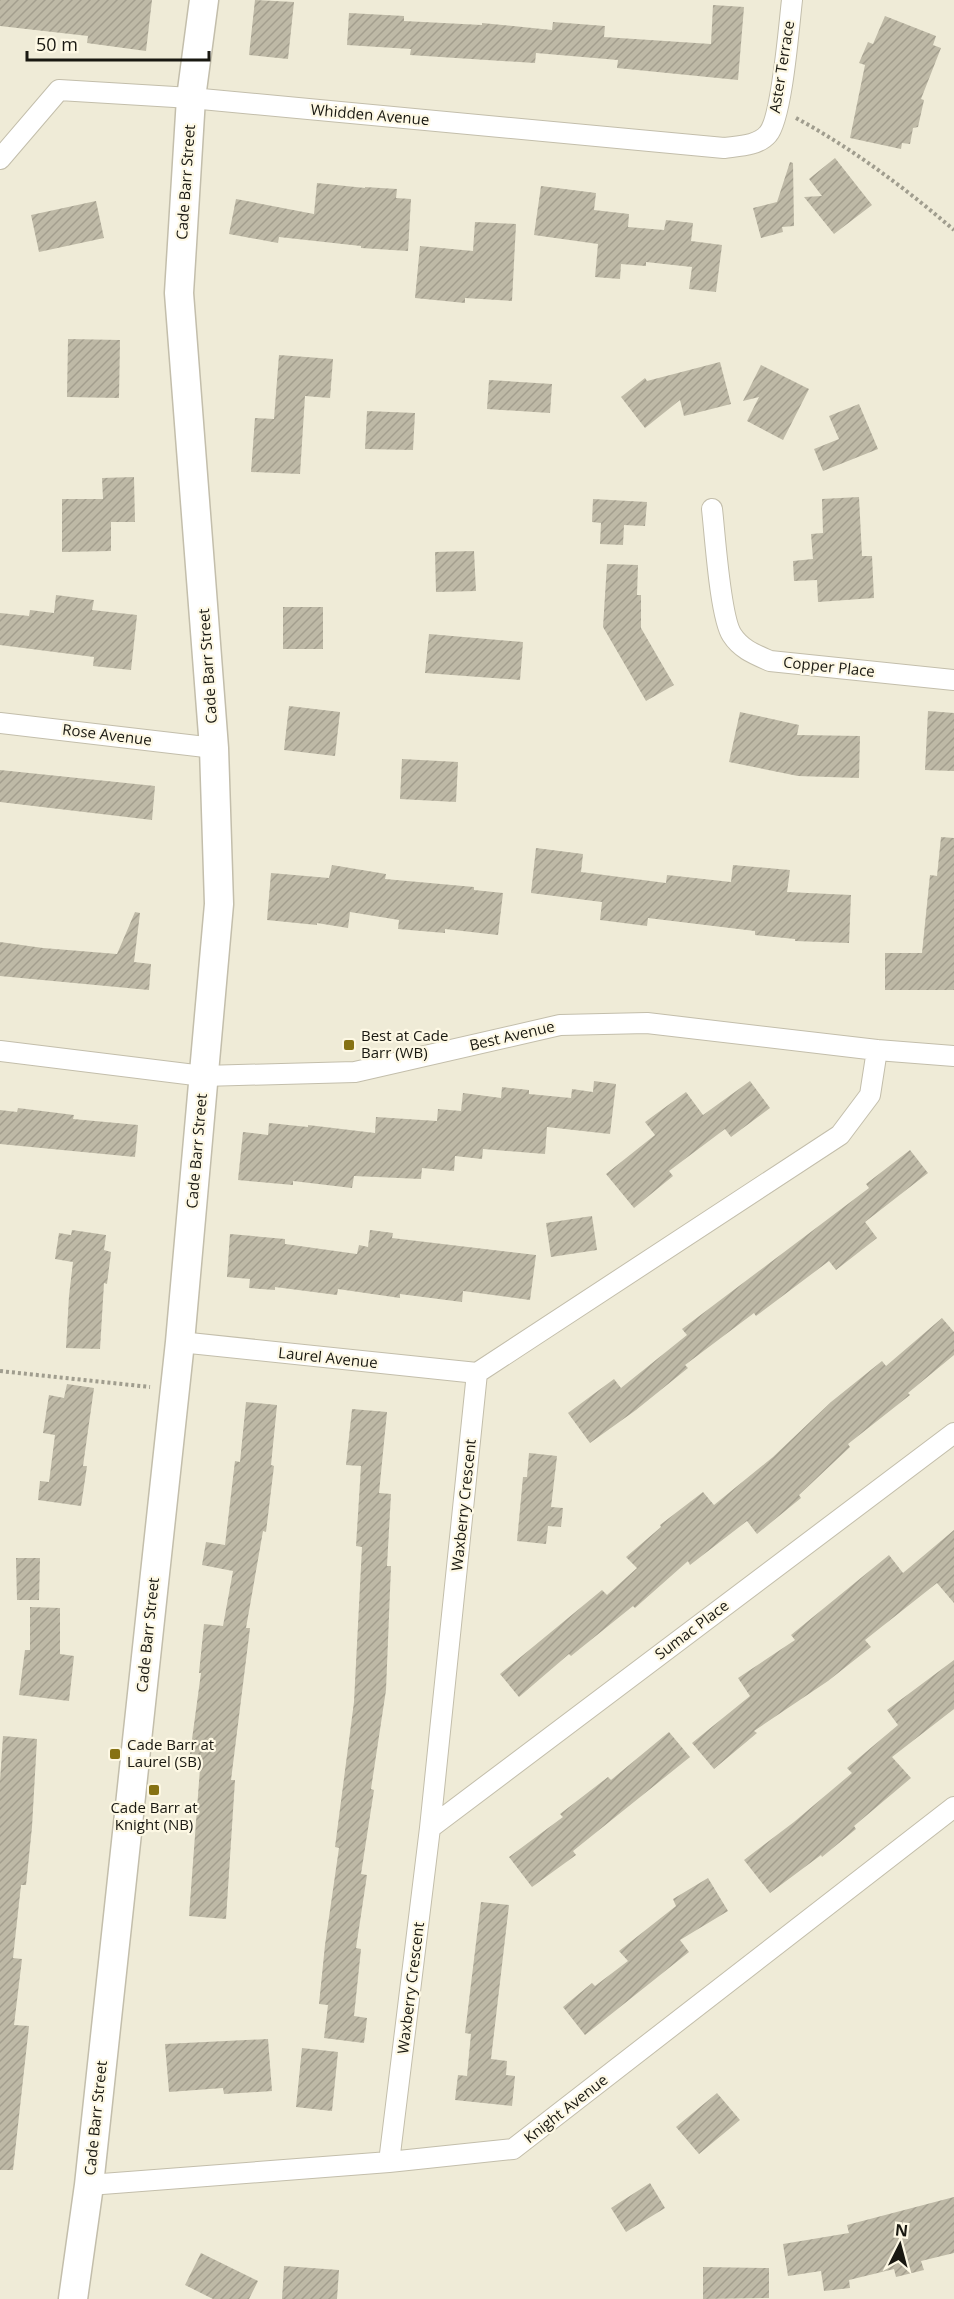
<svg xmlns="http://www.w3.org/2000/svg" width="954" height="2299" font-family="'Open Sans',sans-serif">
<style>
.building{fill:url(#building-hatch)}
.lines{fill:none;stroke-linecap:round;stroke-linejoin:round}
.street-casing{stroke:#c3beab;stroke-width:22}
.secondary-casing{stroke:#c3beab;stroke-width:31}
.path{stroke:#a09d8e;stroke-width:4;stroke-dasharray:3 3;stroke-linecap:butt}
.street{stroke:#fff;stroke-width:20}
.secondary{stroke:#fff;stroke-width:28}
.poi-dot{fill:#867213;stroke:#fdf8e4;stroke-width:2}
.labels{text-anchor:middle;stroke-width:4.5;stroke-linejoin:round;paint-order:stroke}
.street-label{font-size:15px;fill:#191811;stroke:#fdf8e4}
.poi-label{font-size:15px;fill:#191811;stroke:#fdf8e4;text-anchor:start}
</style>
<defs>
<pattern id="building-hatch" width="6" height="6" patternUnits="userSpaceOnUse" patternTransform="scale(1.5)"><rect width="6" height="6" fill="#beb9a6"/><path d="M-1 1l2-2M0 6l6-6M5 7l2-2" fill="none" stroke="#a39e8e"/></pattern>
</defs>
<rect width="100%" height="100%" fill="#efebd7"/>
<path class="building" d="M0 0H152L146 51 87 43 88 36 0 26Z
M255 0 294 2 288 59 249 55Z
M713 5 744 7 738 80 617 68 618 60 536 53 535 63 410 55 411 49 347 45 349 13 404 16V21L482 25V23L552 30 553 22 605 26 604 37 711 44Z
M885 16 936 36 933 45 941 48 921 99 924 100 918 127 913 128 910 144 902 143 901 149 850 138 865 65 859 63 868 42 873 44Z
M835 158 872 205 834 234 804 197 822 196 809 179Z
M790 162 793 163 794 226 782 227 783 232 761 238 753 208 777 202Z
M317 183 365 188V187L397 189 396 198 411 199 408 251 361 248V246L279 237 278 243 229 234 236 199 314 214Z
M541 186 596 193 594 210 629 214 628 227 664 230 666 220 693 223 691 241 722 245 716 292 689 289 692 267 646 262V266L621 264 620 279 595 277 598 244 534 235Z
M96 201 104 238 39 252 31 215Z
M475 222 516 224 512 301 465 298V303L415 298 420 246 473 251Z
M68 339 120 340 119 398 67 397Z
M279 355 333 359 330 398 305 396 300 474 251 472 255 418 274 419Z
M720 362 731 404 684 416 680 400 645 428 621 397 645 378 647 381Z
M761 365 809 389 783 440 747 421 759 397 743 401Z
M489 380 552 384 550 413 487 409Z
M859 404 878 449 823 471 814 449 839 439 829 416Z
M367 411 415 413 413 450 365 449Z
M134 477 135 522H111V551L62 552V499H103L102 478Z
M859 497 862 556H872L874 598 818 602 817 580 794 581 793 561 813 559 811 534 823 533 822 499Z
M593 499 647 502 645 526 624 525 623 545 600 544 601 523 592 522Z
M474 551 476 591 436 592 435 552Z
M607 564 638 565 637 595H641V628L674 685 646 701 603 627Z
M56 595 94 600 92 610 137 615 131 670 93 666 94 657 0 645V613L29 616 30 610 54 613Z
M283 607H323V649H283Z
M429 634 523 642 520 680 425 673Z
M289 706 340 712 335 756 284 750Z
M928 711 954 713V771L925 770Z
M740 712 799 725 797 735 860 736 859 778 798 776 729 762Z
M402 759 458 762 456 802 400 799Z
M0 770 155 786 152 820 0 802Z
M941 837 954 838V990H885V953H922L930 875 937 876Z
M536 848 583 854 581 872 666 883 667 875 731 882 733 865 790 870 787 892 851 895 849 943 795 941V939L755 935V931L648 918 647 926 600 920 602 902 531 893Z
M332 865 386 874 385 879 474 887V890L503 893 498 935 445 929V933L398 929 399 920 350 912 348 928 317 923V925L267 920 271 873 329 878Z
M135 912 140 913 134 962 151 964 149 990 0 976V942L43 948 117 954Z
M594 1081 616 1084 610 1134 547 1127 545 1154 483 1149 482 1159 455 1156 454 1171 422 1168 421 1179 354 1176 352 1188 293 1181V1185L238 1180 243 1132 268 1135 269 1123 308 1127V1125L375 1133 376 1117 437 1121 438 1109 461 1111 463 1093 501 1098 502 1087 529 1090V1094L571 1098 572 1089 593 1092Z
M750 1081 770 1108 731 1137 725 1129 669 1171 673 1176 634 1208 606 1174 655 1135 645 1122 686 1092 703 1115Z
M18 1108 74 1115 73 1119 138 1125 135 1157 0 1144V1110L17 1112Z
M910 1150 928 1173 865 1222 877 1238 836 1270 829 1261 756 1316 754 1313 685 1365 688 1368 636 1410 590 1443 568 1413 614 1379 621 1388 687 1335 682 1329 869 1188 866 1184Z
M592 1216 597 1250 551 1257 546 1223Z
M72 1230 106 1235 104 1250 111 1252 107 1284 104 1283 100 1349 66 1348 69 1296 73 1262 55 1259 59 1233 71 1235Z
M370 1230 393 1233 392 1238 536 1255 530 1300 463 1291 462 1302 400 1294V1298L338 1289 337 1295 275 1287V1290L249 1288 250 1279 227 1277 230 1234 285 1239V1244L357 1254 359 1245 368 1247Z
M942 1318 954 1332V1355L908 1393 910 1395 848 1444 850 1447 799 1495 801 1498 757 1534 747 1521 690 1565 688 1561 635 1608 633 1606 571 1656 569 1654 519 1697 500 1674 602 1590 607 1595 637 1568 626 1557 661 1527 660 1525 703 1492 714 1505 773 1457 831 1402 882 1361 886 1366Z
M67 1384 94 1388 83 1466H87L81 1506 38 1500 40 1481 49 1482 55 1435 43 1433 49 1395 64 1398Z
M246 1402 277 1405 271 1465 274 1466 266 1532 263 1531 246 1628H250L231 1780H235L226 1919 189 1916 201 1755 190 1754 201 1673H199L204 1624 223 1626 233 1571 202 1565 206 1542 225 1545 235 1461 240 1462Z
M352 1409 387 1412 379 1493 391 1494 387 1566H391L386 1690 371 1789 374 1790 361 1874 367 1875 356 1948 361 1949 354 2016 367 2018 364 2043 324 2038 328 2005 319 2004 325 1945 339 1848 335 1847 354 1702 362 1547 356 1546 361 1466 346 1465Z
M529 1453 557 1456 551 1507 563 1508 561 1527 548 1526 546 1544 517 1541 523 1477H527Z
M954 1530V1603L937 1583 865 1640 871 1647 828 1681 754 1731 757 1733 714 1769 692 1743 750 1696 738 1678 795 1640 791 1635 889 1555 903 1573Z
M16 1558H40L39 1600H17Z
M30 1607 60 1608V1654L74 1656 69 1701 19 1695 25 1650H30Z
M954 1660V1709L892 1757 911 1778 854 1826 856 1829 822 1857 821 1855 770 1893 744 1860 794 1822 852 1773 847 1768 898 1725 887 1710Z
M669 1732 690 1757 573 1851 576 1855 532 1887 509 1857 563 1817 560 1814 608 1777 611 1780Z
M3 1736 37 1739 32 1827 26 1885H21L13 1958 22 1959 14 2025 29 2026 13 2170H0V1781Z
M708 1878 728 1911 680 1940 689 1952 585 2035 563 2007 592 1983 595 1986 628 1961 619 1951 676 1906 673 1899Z
M481 1902 509 1905 491 2059 507 2061 506 2075 515 2076 512 2106 455 2100 458 2075 467 2076 471 2034 465 2033Z
M268 2039 272 2091 224 2094 223 2088 169 2092 165 2044Z
M302 2048 338 2052 332 2111 296 2107Z
M717 2093 740 2120 699 2154 676 2127Z
M650 2183 665 2208 626 2232 611 2208Z
M954 2197V2253L921 2261 924 2270 896 2277 894 2269 849 2280 850 2288 824 2291 821 2271 788 2276 783 2244 849 2233 847 2225Z
M201 2253 258 2281 249 2299H213L185 2285Z
M284 2266 339 2270 337 2299H282Z
M703 2267 769 2268V2298L703 2299Z"/>
<g class="lines">
<defs>
<path id="street" d="M0 159 59 90 191 98 724 148C738 146 758 146 768 134 782 118 789 25 792 0
M712 509C715 534 720 617 732 635 741 649 754 654 770 661L954 680
M0 723 214 748
M0 1051 203 1076 355 1072 560 1025 647 1023 877 1050 954 1056
M180 1342 477 1373
M477 1373 840 1135 870 1095 877 1050
M430 1828 954 1433
M389 2162 430 1828 477 1373
M89 2185 389 2162 513 2149 954 1807"/>
<path id="secondary" d="M73 2299 89 2185 180 1342 219 904 214 748 179 293 191 98 204 0"/>
</defs>
<use href="#street" class="street-casing"/>
<use href="#secondary" class="secondary-casing"/>
<path class="path" d="M796 118C853 149 905 188 954 230
M0 1371 150 1387"/>
<use href="#street" class="street"/>
<use href="#secondary" class="secondary"/>
</g>
<g class="poi-dot">
<rect x="343" y="1039" width="12" height="12" rx="3"/>
<rect x="109" y="1748" width="12" height="12" rx="3"/>
<rect x="148" y="1784" width="12" height="12" rx="3"/>
</g>
<g class="labels">
<g class="street-label">
<text transform="translate(782 67) rotate(-81)" y="5">Aster Terrace</text>
<text transform="translate(370 115) rotate(5)" y="5">Whidden Avenue</text>
<text transform="translate(186 182) rotate(-86)" y="5">Cade Barr Street</text>
<text transform="translate(208 666) rotate(-94)" y="5">Cade Barr Street</text>
<text transform="translate(829 667) rotate(6)" y="5">Copper Place</text>
<text transform="translate(107 735) rotate(7)" y="5">Rose Avenue</text>
<text transform="translate(512 1036) rotate(-13)" y="5">Best Avenue</text>
<text transform="translate(197 1151) rotate(-85)" y="5">Cade Barr Street</text>
<text transform="translate(328 1358) rotate(6)" y="5">Laurel Avenue</text>
<text transform="translate(464 1505) rotate(-84)" y="5">Waxberry Crescent</text>
<text transform="translate(692 1630) rotate(-37)" y="5">Sumac Place</text>
<text transform="translate(148 1635) rotate(-84)" y="5">Cade Barr Street</text>
<text transform="translate(411 1988) rotate(-83)" y="5">Waxberry Crescent</text>
<text transform="translate(566 2109) rotate(-38)" y="5">Knight Avenue</text>
<text transform="translate(96 2118) rotate(-84)" y="5">Cade Barr Street</text>
</g>
<g class="poi-label">
<text x="361" y="1041">Best at Cade<tspan x="361" dy="17">Barr (WB)</tspan></text>
<text x="127" y="1750">Cade Barr at<tspan x="127" dy="17">Laurel (SB)</tspan></text>
<text x="154" y="1813" text-anchor="middle">Cade Barr at<tspan x="154" dy="17">Knight (NB)</tspan></text>
</g>
</g>
<g transform="translate(900 2245) rotate(6)" stroke="#fdf8e4" stroke-width="4.5" paint-order="stroke">
<path d="M0-4.5L10 22L0 15L-10 22Z" fill="#191811"/>
<text y="-9" font-size="16" font-weight="bold" text-anchor="middle" fill="#191811">N</text>
</g>
<path d="M27 51v9h182v-9" fill="none" stroke="#191811" stroke-width="3"/>
<text x="36" y="51" font-size="18" fill="#191811" stroke="#fdf8e4" stroke-width="4.5" paint-order="stroke">50 m</text>
</svg>
